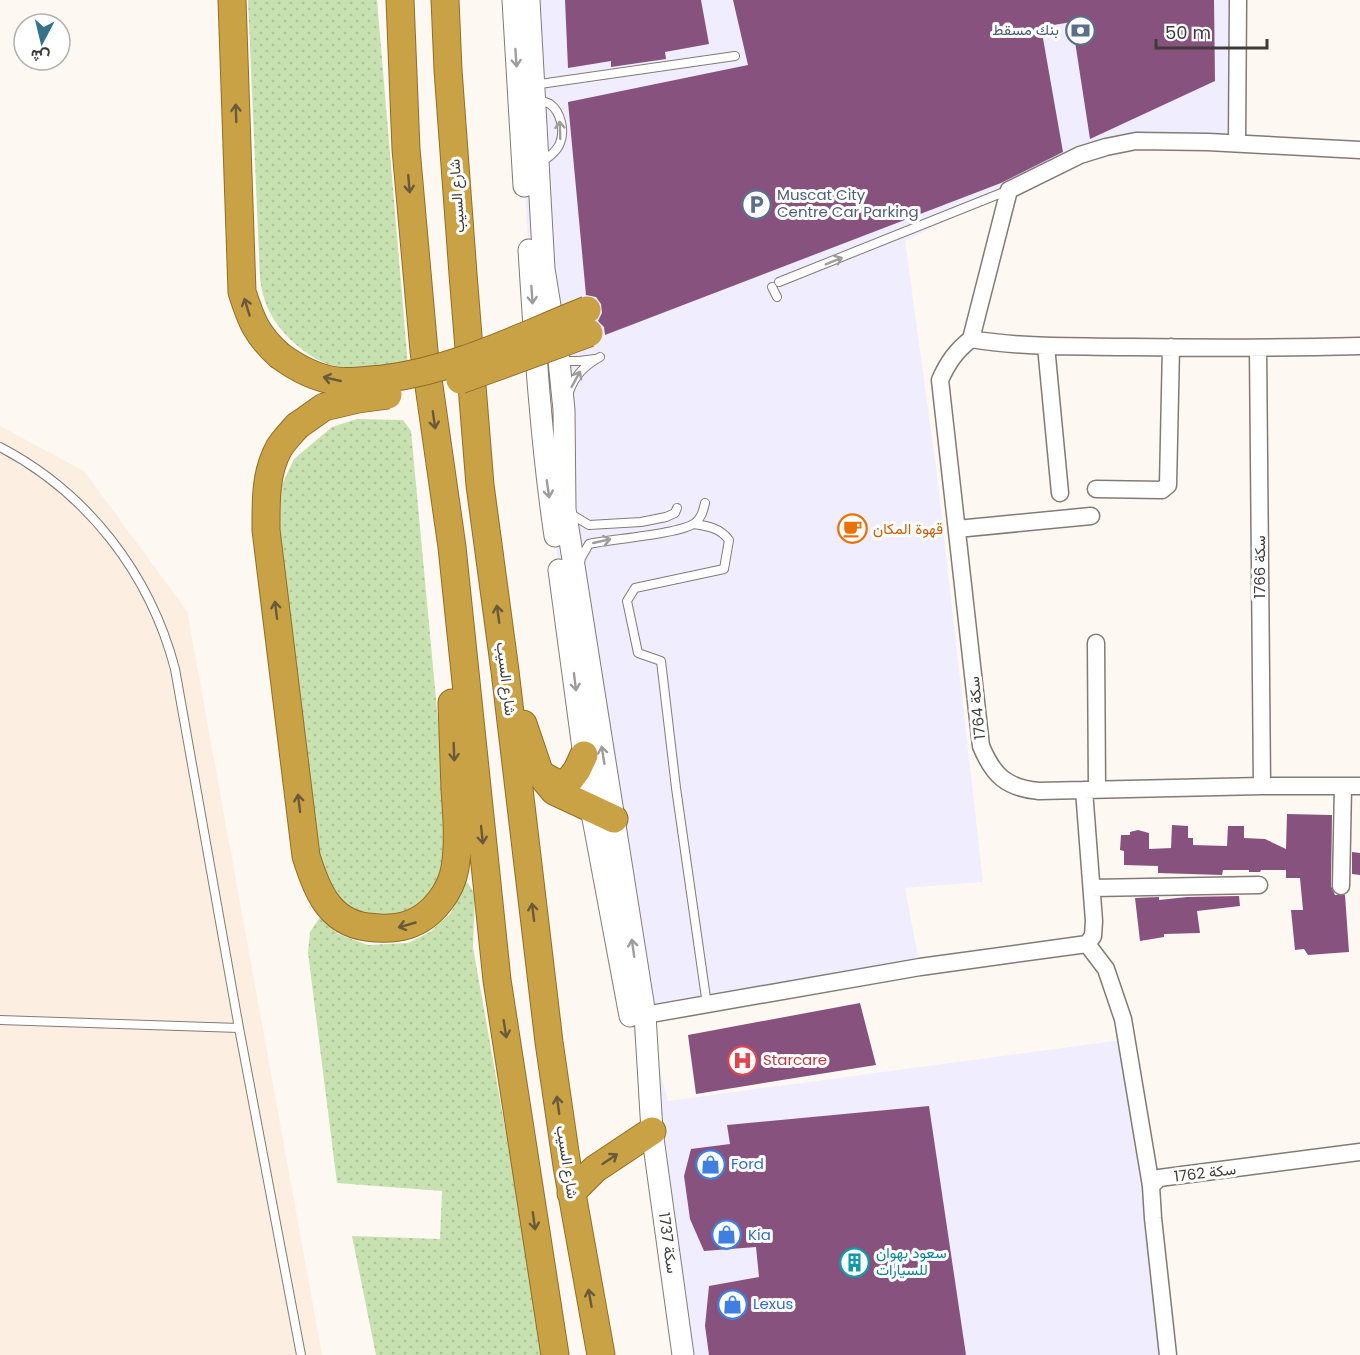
<svg xmlns="http://www.w3.org/2000/svg" width="1360" height="1355" font-family="Poppins,Vazirmatn,sans-serif">
<style>
.commercial{fill:#efedff}
.built{fill:#fcefe1}
.grass{fill:url(#grass-dots)}
.building{fill:#88527f}
.lines{fill:none;stroke-linecap:round;stroke-linejoin:round}
.service-casing{stroke:#827b74;stroke-width:10}
.minor-casing{stroke:#827b74;stroke-width:19}
.tertiary-casing{stroke:#827b74;stroke-width:23}
.trunk-casing{stroke:#906e23;stroke-width:29}
.service{stroke:#fff;stroke-width:8}
.minor{stroke:#fff;stroke-width:16}
.tertiary{stroke:#fff;stroke-width:21}
.trunk{stroke:#caa246;stroke-width:27}
.trunk-bridge-casing{stroke:#906e23;stroke-width:29;stroke-linecap:butt}
.trunk-bridge{stroke:#caa246;stroke-width:27}
.oneway{stroke:#9e9d9c}
.oneway2{stroke:#685a3c}
.labels{text-anchor:middle;stroke-width:6;stroke-linejoin:round;paint-order:stroke}
.service-label{font-size:15px;fill:#4e5e75;stroke:#fff;text-anchor:end}
.street-label{font-size:15px;fill:#3e3b38;stroke:#fff}
.food-label{font-size:15px;fill:#c56008;stroke:#fff;text-anchor:start}
.health-label{font-size:15px;fill:#be3a42;stroke:#fff;text-anchor:start}
.shop-label{font-size:15px;fill:#366cbe;stroke:#fff;text-anchor:start}
.culture-label{font-size:15px;fill:#0d838f;stroke:#fff;text-anchor:start}
</style>
<defs>
<pattern id="grass-dots" width="8" height="8" patternUnits="userSpaceOnUse" patternTransform="scale(1.5)"><rect width="8" height="8" fill="#c8e1b1"/><path d="M2 2h.1M6 6h.1" fill="none" stroke="#adc299" stroke-width="1.8" stroke-linecap="round"/></pattern>
</defs>
<rect width="100%" height="100%" fill="#fef8f2"/>
<path class="commercial" d="M513 0H1238L1237 143 1136 141 1080 155 905 241 937 475 983 882 905 888 920 967 645 1016 668 1101 1122 1040 1168 1355H683L639 1068 567 624 546 473 536 368Z"/>
<path class="built" d="M0 426 84 471 187 611 322 1355H0Z"/>
<path class="grass" d="M248 0H377L408 366C384 367 357 372 334 366 305 358 274 329 265 301 262 293 261 285 260 278Z
M357 419 403 420 411 431 447 817 444 873 431 896 402 918 360 916 332 893 315 853 276 539 280 489 294 459 332 427Z
M467 882 475 894 473 947 518 1202 541 1355H376L352 1236 440 1239 442 1191 337 1183 308 953 310 932 320 917 338 934 368 945 408 943 430 932 450 914Z"/>
<path class="building" d="M565 0H701L709 44 665 52 666 59 611 67V61L568 68Z
M733 0H1214L1215 81 1090 139 1072 22 1041 27 1063 152 1001 183 605 335 604 327 598 321 602 313 601 304 596 297 586 295 568 102 748 65Z
M1287 814 1332 815 1331 886 1335 895H1345L1349 952 1308 955 1304 949 1295 950 1291 910H1303L1300 878H1286V870H1261L1260 872H1249V870H1223L1222 875 1158 873V866L1124 865V851L1120 850 1121 835H1130V832L1138 830 1149 833V849L1171 848 1172 825 1188 826V838H1193V845L1227 846 1228 826H1244V838L1265 839 1286 849Z
M1352 852 1360 853V875L1352 874Z
M1239 896 1240 906 1197 911 1200 933 1164 934V937L1140 941 1135 898 1159 897V900L1187 897Z
M860 1003 876 1065 696 1094 688 1035Z
M929 1106 966 1355H709L705 1326 709 1286 759 1277 756 1247 704 1251 690 1219 684 1176 691 1149 730 1144 727 1125Z"/>
<g class="lines">
<defs>
<path id="service" d="M533 85 735 56
M536 99C540 100 546 102 550 104 561 112 565 131 560 143 557 152 547 158 540 163
M779 282 1009 190
M772 287 777 297
M560 361H579L595 359
M569 392C575 375 584 366 600 357
M0 447C88 493 150 574 175 669L239 1028 301 1355
M569 513 589 525 641 522 666 517 675 513 677 508
M694 524C708 526 720 528 729 540L724 569 635 588 627 601 638 653 661 661 676 788 707 1005
M580 563 581 558 589 544C612 539 680 534 695 523 702 517 703 511 705 503
M0 1020 239 1028"/>
<path id="minor" d="M1237 143 1238 0
M971 339 1009 190 1080 155 1106 147 1136 141 1208 142 1360 150
M1046 346 1060 493
M1360 346C1283 348 1207 348 1131 347 1077 346 1023 348 971 339 956 351 948 362 940 380L981 746C993 775 1006 788 1039 791L1262 786H1360
M1258 348 1262 786
M1096 489 1162 490 1168 485 1171 347
M957 529 1091 516
M1096 643 1097 789
M1341 886 1343 786
M1092 888 1259 885
M1087 944 1106 969 1123 1019 1151 1186
M645 1015 920 967 1087 944 1093 936 1094 921 1084 790
M1168 1355 1153 1218 1151 1186 1159 1178 1360 1152"/>
<path id="tertiary" d="M513 0 524 186
M529 0 544 269 559 361 564 410 565 509 645 1015 652 1131 683 1355
M529 250C535 346 541 441 555 536
M559 570 591 808 630 1016"/>
<path id="trunk" d="M232 0 242 292C251 320 256 334 279 355
M400 0 406 149 424 351 452 547 497 980 555 1355
M445 0 448 70 463 274 480 485 505 671 549 1042 567 1166 601 1355
M297 426C291 433 284 440 279 448 265 473 266 502 266 530L306 856C316 888 328 922 367 927 397 931 421 926 440 901 447 892 453 880 455 868 459 843 457 816 455 790 454 761 453 732 452 703
M523 724 540 774 554 791 614 819
M540 774 558 784 568 782 577 770 584 755
M571 1193 595 1169 652 1131"/>
</defs>
<use href="#service" class="service-casing"/>
<use href="#minor" class="minor-casing"/>
<use href="#tertiary" class="tertiary-casing"/>
<use href="#trunk" class="trunk-casing"/>
<use href="#service" class="service"/>
<use href="#minor" class="minor"/>
<use href="#tertiary" class="tertiary"/>
<use href="#trunk" class="trunk"/>
<defs>
<path id="trunk-bridge" d="M279 355C295 367 315 378 337 381 352 383 367 380 383 379 457 370 519 337 587 310
M460 380 589 333
M297 426 324 407 358 399 388 395"/>
</defs>
<use href="#trunk-bridge" class="trunk-bridge-casing"/>
<use href="#trunk-bridge" class="trunk-bridge"/>
</g>
<defs><path id="oneway-shaft" d="M-6 0H5M1.5-3L5.5 0L1.5 3" fill="none" stroke-width="1.6" stroke-linecap="round" stroke-linejoin="round" transform="scale(1.5)"/></defs>
<g class="oneway">
<use href="#oneway-shaft" transform="translate(516 58) rotate(86)"/>
<use href="#oneway-shaft" transform="translate(560 130) rotate(-92)"/>
<use href="#oneway-shaft" transform="translate(834 261) rotate(-22)"/>
<use href="#oneway-shaft" transform="translate(532 295) rotate(86)"/>
<use href="#oneway-shaft" transform="translate(576 379) rotate(-61)"/>
<use href="#oneway-shaft" transform="translate(548 489) rotate(82)"/>
<use href="#oneway-shaft" transform="translate(602 541) rotate(-13)"/>
<use href="#oneway-shaft" transform="translate(575 682) rotate(83)"/>
<use href="#oneway-shaft" transform="translate(603 755) rotate(-99)"/>
<use href="#oneway-shaft" transform="translate(633 948) rotate(-98)"/>
</g>
<g class="oneway2">
<use href="#oneway-shaft" transform="translate(236 113) rotate(-92)"/>
<use href="#oneway-shaft" transform="translate(409 184) rotate(85)"/>
<use href="#oneway-shaft" transform="translate(247 307) rotate(-107)"/>
<use href="#oneway-shaft" transform="translate(332 379) rotate(-167)"/>
<use href="#oneway-shaft" transform="translate(434 420) rotate(82)"/>
<use href="#oneway-shaft" transform="translate(276 610) rotate(-97)"/>
<use href="#oneway-shaft" transform="translate(498 614) rotate(-98)"/>
<use href="#oneway-shaft" transform="translate(454 752) rotate(88)"/>
<use href="#oneway-shaft" transform="translate(299 803) rotate(-97)"/>
<use href="#oneway-shaft" transform="translate(482 835) rotate(84)"/>
<use href="#oneway-shaft" transform="translate(533 912) rotate(-97)"/>
<use href="#oneway-shaft" transform="translate(407 925) rotate(164)"/>
<use href="#oneway-shaft" transform="translate(505 1029) rotate(81)"/>
<use href="#oneway-shaft" transform="translate(558 1105) rotate(-98)"/>
<use href="#oneway-shaft" transform="translate(610 1159) rotate(-34)"/>
<use href="#oneway-shaft" transform="translate(534 1221) rotate(82)"/>
<use href="#oneway-shaft" transform="translate(590 1298) rotate(-100)"/>
</g>
<defs>
<symbol id="bank-ring" viewBox="-11 -11 22 22"><circle r="9.5" fill="#fff" stroke="#5c6f8a" stroke-width="1.5"/><path d="M-6-4H6V4H-6ZM0-2.3a2.3 2.3 0 1 0 0 4.6a2.3 2.3 0 1 0 0-4.6Z" fill="#5c6f8a"/></symbol>
<symbol id="parking-ring" viewBox="-11 -11 22 22"><circle r="9.5" fill="#fff" stroke="#5c6f8a" stroke-width="1.5"/><path d="M-3.5-5.5H1a3.5 3.5 0 0 1 0 7H-1V5.5H-3.5ZM-1-3.4V-.6H.8a1.4 1.4 0 0 0 0-2.8Z" fill="#5c6f8a"/></symbol>
<symbol id="cafe-ring" viewBox="-11 -11 22 22"><circle r="9.5" fill="#fff" stroke="#e8710a" stroke-width="1.5"/><path d="M-5.5-4.5H6V0H3Q3 3.5 0 3.5H-2.5Q-5.5 3.5-5.5 0ZM3-3.2v2h1.7v-2ZM-6 4.5H4V6H-6Z" fill="#e8710a"/></symbol>
<symbol id="hospital-ring" viewBox="-11 -11 22 22"><circle r="9.5" fill="#fff" stroke="#e0444e" stroke-width="1.5"/><path d="M-5-5h3v3.5h4V-5h3V5h-3V1.5h-4V5h-3Z" fill="#e0444e"/></symbol>
<symbol id="shop-ring" viewBox="-11 -11 22 22"><circle r="9.5" fill="#fff" stroke="#3f7fe0" stroke-width="1.5"/><path d="M-5-2.5h2.3a2.7 3.5 0 0 1 5.4 0H5L5.5 6h-11ZM-1.5-2.5h3a1.5 2.3 0 0 0-3 0Z" fill="#3f7fe0"/></symbol>
<symbol id="building-ring" viewBox="-11 -11 22 22"><circle r="9.5" fill="#fff" stroke="#0f9aa8" stroke-width="1.5"/><path d="M-4-6H4V6H1V3H-1V6H-4ZM-2.5-4.3h1.7v1.8h-1.7ZM.8-4.3h1.7v1.8H.8ZM-2.5-1h1.7V.8h-1.7ZM.8-1h1.7V.8H.8Z" fill="#0f9aa8"/></symbol>
</defs>
<g fill-rule="evenodd">
<use href="#bank-ring" x="1064" y="14" width="33" height="33"/>
<use href="#parking-ring" x="740" y="188" width="33" height="33"/>
<use href="#cafe-ring" x="836" y="512" width="33" height="33"/>
<use href="#hospital-ring" x="726" y="1044" width="33" height="33"/>
<use href="#shop-ring" x="694" y="1148" width="33" height="33"/>
<use href="#shop-ring" x="710" y="1218" width="33" height="33"/>
<use href="#building-ring" x="838" y="1246" width="33" height="33"/>
<use href="#shop-ring" x="716" y="1288" width="33" height="33"/>
</g>
<g class="labels">
<g class="service-label">
<text x="1059" y="35">بنك مسقط</text>
<text x="777" y="200" text-anchor="start">Muscat City<tspan x="777" dy="17">Centre Car Parking</tspan></text>
</g>
<g class="street-label">
<text transform="translate(457 196) rotate(-94)" y="5">شارع السيب</text>
<text transform="translate(1260 567) rotate(-90)" y="5">سكة 1766</text>
<text transform="translate(506 679) rotate(83)" y="5">شارع السيب</text>
<text transform="translate(977 708) rotate(-96)" y="5">سكة 1764</text>
<text transform="translate(567 1162) rotate(81)" y="5">شارع السيب</text>
<text transform="translate(1205 1173) rotate(-7)" y="5">سكة 1762</text>
<text transform="translate(668 1243) rotate(82)" y="5">سكة 1737</text>
</g>
<g class="food-label">
<text x="873" y="534">قهوة المكان</text>
</g>
<g class="health-label">
<text x="763" y="1065">Starcare</text>
</g>
<g class="shop-label">
<text x="731" y="1169">Ford</text>
<text x="748" y="1240">Kia</text>
<text x="753" y="1309">Lexus</text>
</g>
<g class="culture-label">
<text x="876" y="1258">سعود بهوان<tspan x="876" dy="17">للسيارات</tspan></text>
</g>
</g>
<g transform="translate(42 42) rotate(187)"><circle r="28" fill="#ffffff" stroke="#b2b1af" stroke-width="1.5"/>
<path d="M0-4.5L10 22L0 15L-10 22Z" fill="#347388"/>
<text y="-9" font-size="16" font-weight="bold" text-anchor="middle" fill="#3e3b38">ش</text>
</g>
<path d="M1156 39v9h111v-9" fill="none" stroke="#3e3b38" stroke-width="3"/>
<text x="1165" y="39" font-size="18" fill="#3e3b38" stroke="#ffffff" stroke-width="4.5" paint-order="stroke">50 m</text>
</svg>
